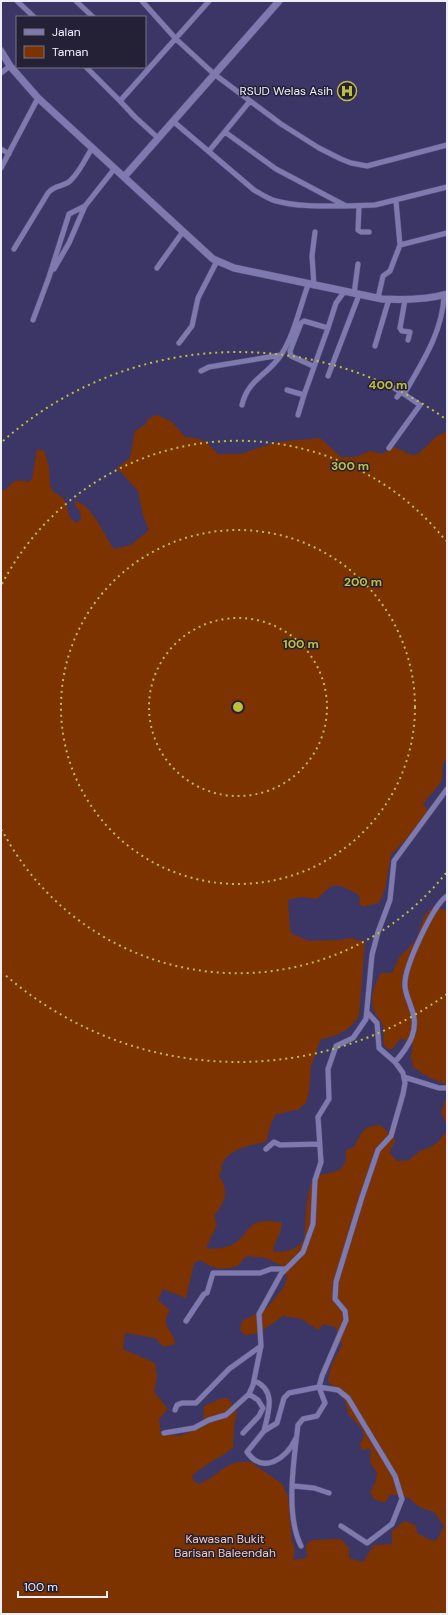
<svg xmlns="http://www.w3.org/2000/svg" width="448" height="1615" font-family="'DM Sans',sans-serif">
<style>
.green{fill:#7c3300;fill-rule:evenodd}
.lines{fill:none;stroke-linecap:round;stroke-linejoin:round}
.minor-casing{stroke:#554f74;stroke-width:6}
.secondary-casing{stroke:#554f74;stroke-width:8}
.minor{stroke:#7e79af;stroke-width:5}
.secondary{stroke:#7e79af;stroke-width:7}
.ring{fill:none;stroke:#c1bd40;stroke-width:2;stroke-dasharray:2 4}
.labels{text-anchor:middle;stroke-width:3;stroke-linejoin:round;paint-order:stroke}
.poi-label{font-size:12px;fill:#efeffb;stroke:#242137;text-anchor:end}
.park-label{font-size:12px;fill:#fac7af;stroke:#242137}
.centre{fill:#c1bd40;stroke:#242137;stroke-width:2}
.ring-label{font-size:12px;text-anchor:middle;font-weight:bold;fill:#c1bd40;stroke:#242137;stroke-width:3;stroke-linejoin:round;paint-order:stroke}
</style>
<rect width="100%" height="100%" fill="#3c3666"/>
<path class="green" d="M158 415 173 423 185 437C203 438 206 441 218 454H240L278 442 320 438 341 457H356L370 451 382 454 394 447 412 455 418 454 436 437 447 431V758L443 763 442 781 423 804 428 811 422 822 391 855 385 889 379 903 362 907 359 903 360 898C358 893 355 893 350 890 331 881 332 886 317 899L301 897 288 900 290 931 294 935 309 941 340 940 350 938 365 942 359 1016C349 1031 338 1036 321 1039L311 1066 309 1092 306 1103 297 1110 276 1114 271 1123 266 1142C249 1146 226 1148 221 1168L222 1170 219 1175C229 1193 226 1200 214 1216L217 1225 206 1248C220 1250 234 1247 243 1236 247 1231 250 1226 256 1223 263 1220 273 1222 281 1222 284 1232 274 1240 273 1251 283 1254 298 1249 304 1240 306 1224 305 1196 312 1181 317 1170 337 1177 344 1165 346 1161 346 1154 346 1150L354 1147C362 1133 362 1126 380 1125L394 1137 395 1142 389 1152 397 1161 409 1160 420 1151 431 1147 438 1142 447 1131V1614H1V490H6C13 480 16 479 28 482L32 479 37 449 44 451 49 467 50 486 53 491 63 498 66 503 70 518 77 523 81 519 80 512 74 503 76 501C93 506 103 534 114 549L131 545 149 530 143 515 138 491 117 468 130 458 135 431 145 425C147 419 151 416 158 415ZM248 1256 265 1258 281 1265 287 1278 284 1287 266 1309 242 1321 240 1330 245 1335 259 1333 283 1316 301 1319 318 1330 323 1324 335 1327 342 1345 331 1366 328 1381 345 1401 348 1414 362 1429 364 1437 360 1444 362 1450H365L369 1448 371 1451 370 1462 377 1473 375 1483 370 1492 374 1499 385 1503 390 1494 409 1498 419 1507 434 1512 444 1526 437 1540 433 1541 418 1534 415 1525 404 1521 392 1531V1544L374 1545 363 1562 349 1558V1548L341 1539 313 1540 306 1544 307 1558 293 1560 295 1549 292 1542 288 1496 282 1484 251 1462H238L227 1466 209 1479 199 1484 194 1481 192 1476C205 1464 220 1458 233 1448L234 1426 237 1412 228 1398H223L204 1406 203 1427 179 1436 161 1434 159 1419 168 1409 154 1392 157 1376 155 1363 123 1349 125 1333 155 1338 164 1347 175 1344C175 1330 158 1327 170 1310L158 1300 163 1289 186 1298 194 1263 201 1260C214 1270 222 1270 238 1266L243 1259Z
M432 908 447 910V1091L445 1084 426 1076 413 1067 411 1057 413 1044 401 1038 391 1050C378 1046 386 1036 383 1026 382 1021 377 1017 375 1013 369 1001 374 984 381 973H392L399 958 416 940 424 916Z
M447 1096V1126L441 1112Z"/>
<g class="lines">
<defs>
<path id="minor" d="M17 1 34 17
M76 1 93 17
M142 1 176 39 214 74 281 124 319 148 341 159 351 163 367 166 447 145
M86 67 120 101 209 1
M1 73 10 66
M120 101 135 117 158 138
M174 122 254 190C261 194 268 199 276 201 298 207 323 206 345 206
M225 132 276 169 346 206 375 205 447 187
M1 149 9 154
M209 151 250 101
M1 168 38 98
M396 201 400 245 447 233
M359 207 358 230 361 232H369
M14 249 48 193C54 185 63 187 70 181 79 173 86 158 92 148
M157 268 182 233
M54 269 69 243 85 206 115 168
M314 286 312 256 315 232
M354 294 358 264
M378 298 383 276 390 271 400 245
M405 300 400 328 402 331 410 332 408 340
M33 320 49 277 69 214 85 206
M179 343 192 326 198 298 217 261
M375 346 389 299
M313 366 291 356 290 351 301 323 304 321 328 328 336 303 344 292
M201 371 209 367 281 355
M328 376 359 295
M394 388 404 394
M287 390 304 395 328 328
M397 397 401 392
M242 405C248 379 267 376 281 355 294 335 300 307 308 285
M298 415 304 395
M389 448 420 405 404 394C422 363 443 331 444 295
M395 1062C410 1045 420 1029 411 1007 409 1000 404 991 405 983 405 966 433 905 447 896
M404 1077 439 1088H447
M266 1149 274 1142 280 1145 320 1144
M186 1321 204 1294 207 1293 213 1273H260L271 1269H285
M255 1381C277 1391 268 1413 264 1431
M175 1410 177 1405 182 1403H196L229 1369 261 1346
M164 1433 194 1428 209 1420 226 1415 249 1394 253 1385 261 1346 259 1314 281 1274 303 1252 313 1224 315 1180 321 1162 318 1117 329 1099 328 1069 336 1046 353 1038 366 1019 372 955 378 932 390 900 394 861 447 789
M243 1433 259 1416 263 1408 258 1400 249 1394
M296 1438C286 1459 263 1475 247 1452L264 1431 277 1423 284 1398 289 1393 319 1387 338 1390 348 1398 395 1476 402 1499 392 1524 367 1543 341 1526
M294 1486 314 1488 329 1493
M301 1546C285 1514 294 1460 298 1425L303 1419 317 1416 325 1403 319 1387 322 1376 346 1320 345 1311 335 1299 336 1282 362 1197 378 1150 391 1136 403 1094 405 1083 403 1073 395 1062 379 1048 377 1023 367 1012"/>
<path id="secondary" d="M1 51 10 66 38 98 213 259 234 268 382 299C404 300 426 300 447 294
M124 177 279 1"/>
</defs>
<use href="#minor" class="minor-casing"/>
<use href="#secondary" class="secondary-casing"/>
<use href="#minor" class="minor"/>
<use href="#secondary" class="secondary"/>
</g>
<g class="ring">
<circle cx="238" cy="707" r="89"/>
<circle cx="238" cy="707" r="177"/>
<path d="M446 873A266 266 0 0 1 2 830M2 584A266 266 0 0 1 446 541"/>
<path d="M447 994A355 355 0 0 1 3 973M3 441A355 355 0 0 1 447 420"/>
</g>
<defs>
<symbol id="hospital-ring" viewBox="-11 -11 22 22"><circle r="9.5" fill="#242137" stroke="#c1bd40" stroke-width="1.5"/><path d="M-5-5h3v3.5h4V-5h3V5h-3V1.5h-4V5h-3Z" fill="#c1bd40"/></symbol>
</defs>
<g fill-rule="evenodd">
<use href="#hospital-ring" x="336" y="80" width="22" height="22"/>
</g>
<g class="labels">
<g class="poi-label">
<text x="333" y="95">RSUD Welas Asih</text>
</g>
<g class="park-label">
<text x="225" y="1543">Kawasan Bukit<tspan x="225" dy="14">Barisan Baleendah</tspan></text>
</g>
</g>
<circle cx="238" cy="707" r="6" class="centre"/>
<g class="ring-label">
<text x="388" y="389">400 m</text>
<text x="350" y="470">300 m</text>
<text x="363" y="586">200 m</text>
<text x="301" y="648">100 m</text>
</g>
<rect width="448" height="1615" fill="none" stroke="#efeffb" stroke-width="4"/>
<rect x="16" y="16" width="130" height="52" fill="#242137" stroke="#757385"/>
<rect x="24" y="29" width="20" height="6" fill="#7e79af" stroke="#757385"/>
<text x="52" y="36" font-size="12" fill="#efeffb">Jalan</text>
<rect x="24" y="46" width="20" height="12" fill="#7c3300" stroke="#757385"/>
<text x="52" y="56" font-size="12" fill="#efeffb">Taman</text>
<path d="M18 1591v6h89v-6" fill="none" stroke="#efeffb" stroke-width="2"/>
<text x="24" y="1591" font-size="12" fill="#efeffb" stroke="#242137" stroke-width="3" paint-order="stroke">100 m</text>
</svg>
